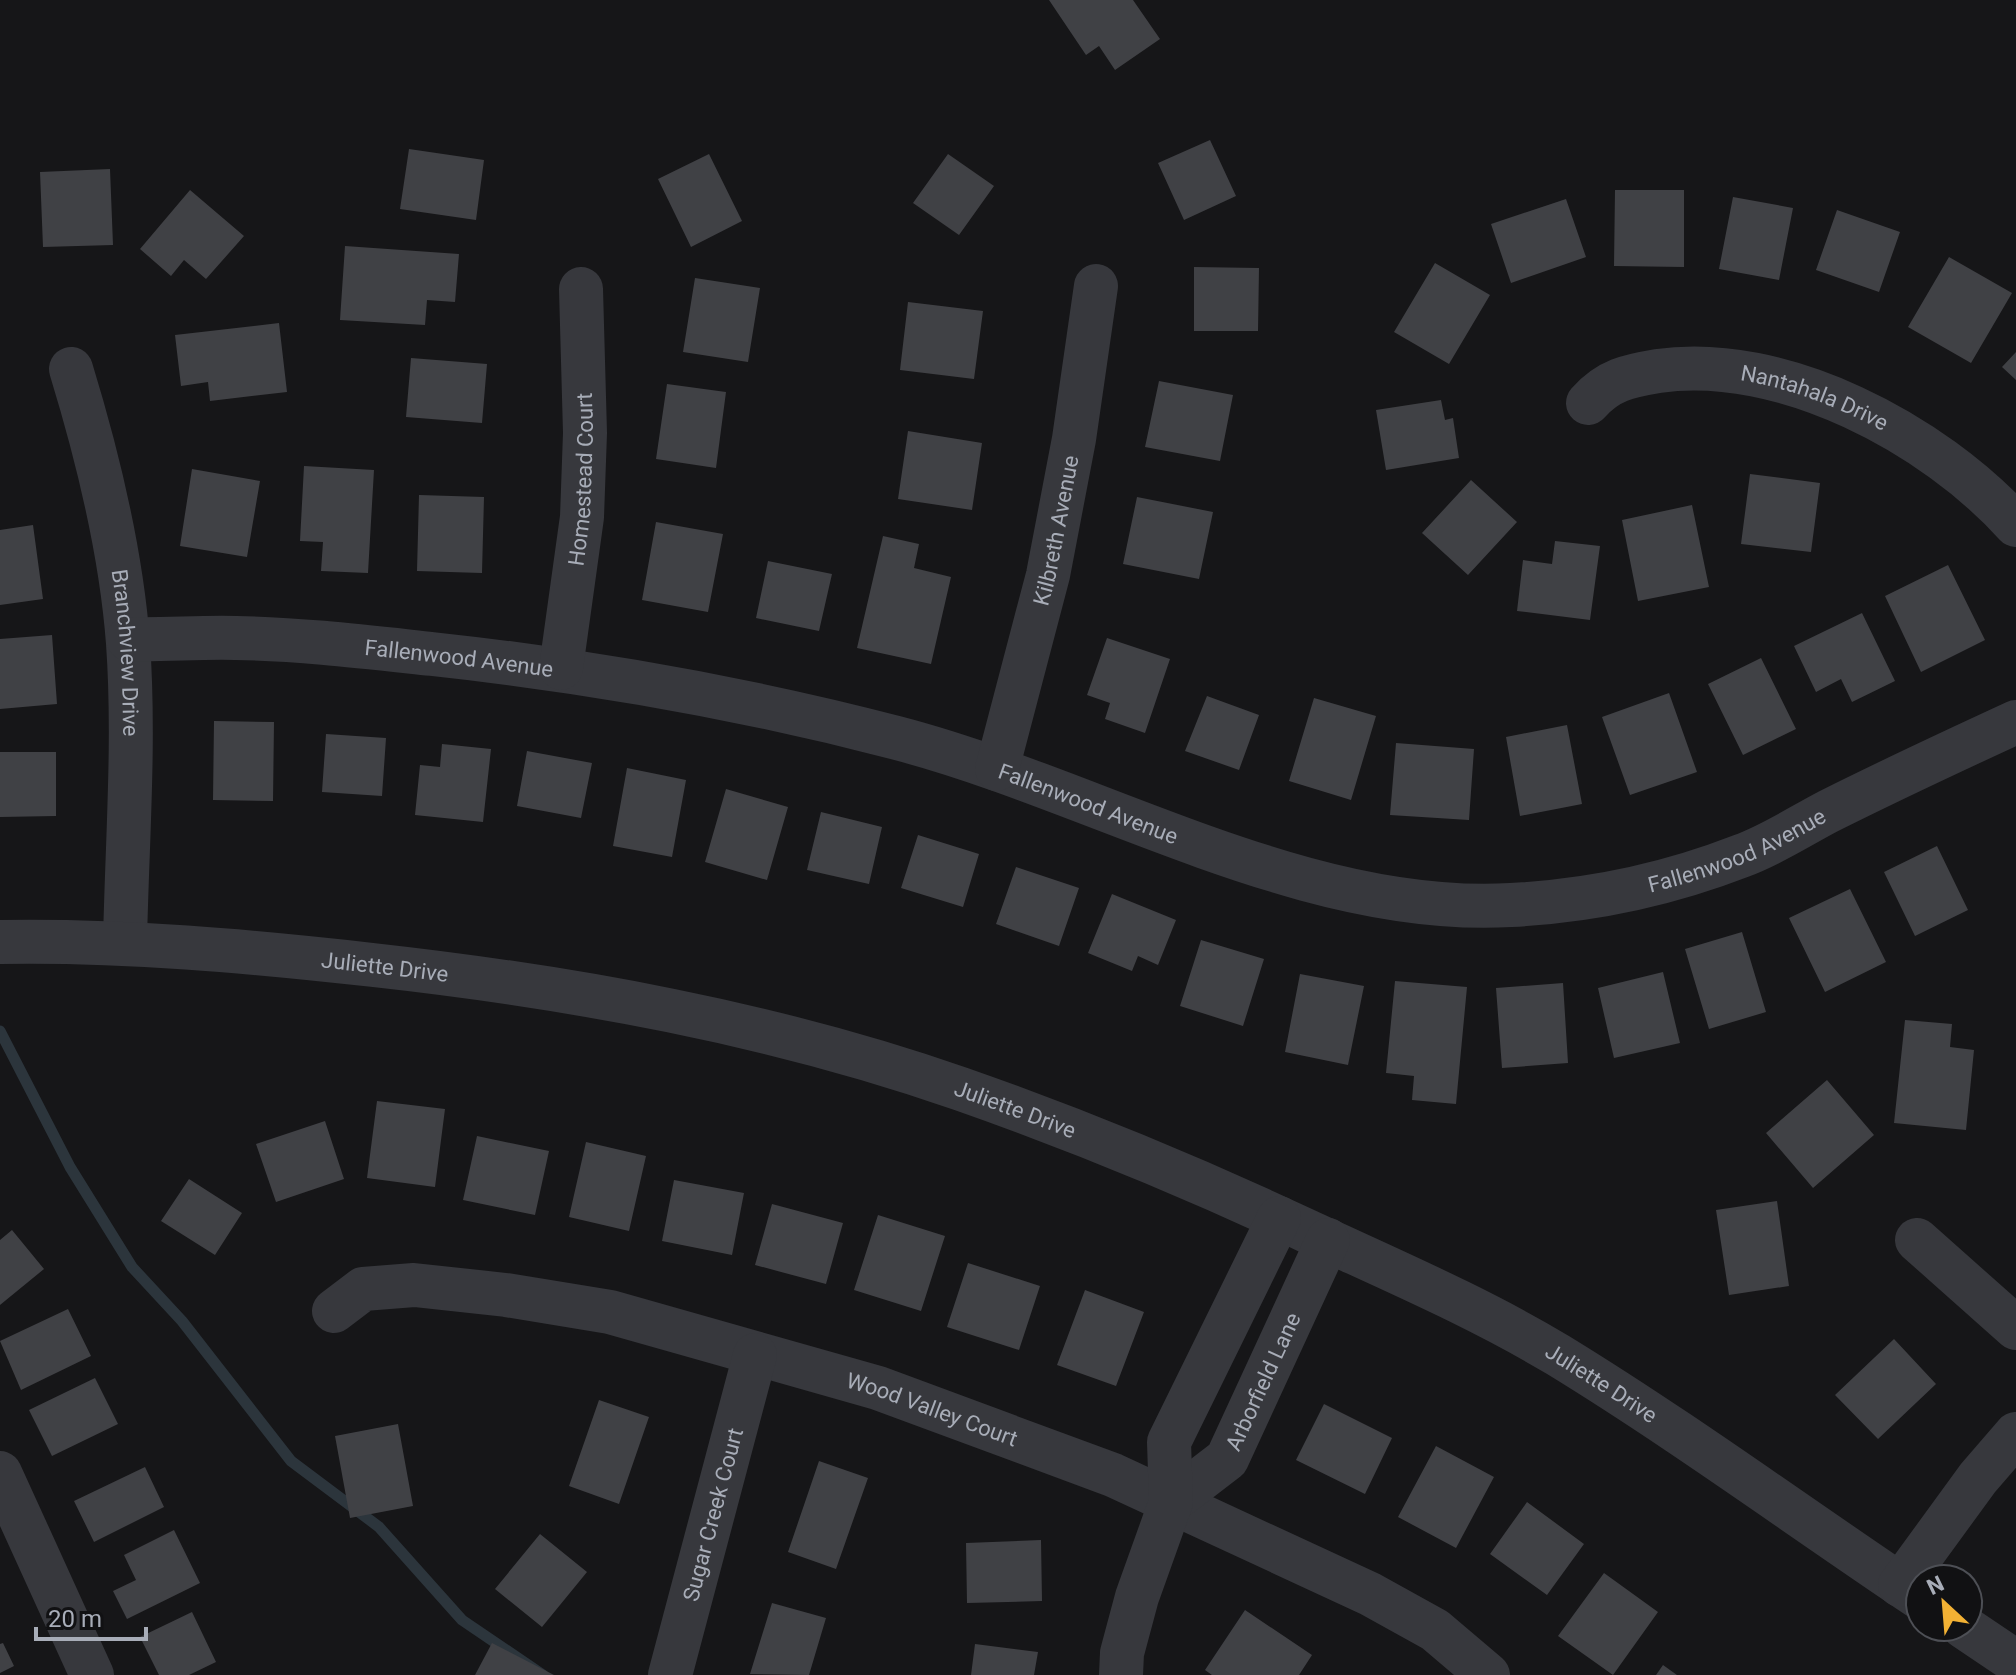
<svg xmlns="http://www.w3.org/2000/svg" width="2016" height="1675" font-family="Roboto,sans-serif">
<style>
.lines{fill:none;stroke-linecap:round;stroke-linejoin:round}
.stream{stroke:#2c353c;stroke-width:11}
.building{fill:#404145}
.minor{stroke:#37383d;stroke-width:44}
.labels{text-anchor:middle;stroke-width:8;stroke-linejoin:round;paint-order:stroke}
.street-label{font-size:22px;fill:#a8adb8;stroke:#111113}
</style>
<rect width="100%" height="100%" fill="#161618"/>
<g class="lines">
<path class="stream" d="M0 1031 70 1167 132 1267 182 1321 291 1461 379 1527 462 1620 543 1675"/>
</g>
<path class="building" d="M1049 0H1133L1160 39 1115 70 1099 46 1086 55Z
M1210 140 1236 196 1184 220 1158 163Z
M409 149 484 160 476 220 400 209Z
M709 154 742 221 691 247 658 179Z
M948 154 994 186 959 235 913 203Z
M110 169 113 245 43 247 40 172Z
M190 190 244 236 206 279 184 260 171 276 140 249Z
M1615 190H1684V267L1614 266Z
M1733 197 1793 208 1779 280 1719 269Z
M1566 199 1586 257 1511 283 1491 224Z
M1837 210 1900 232 1879 292 1816 270Z
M345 246 459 254 455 302 427 300 425 325 340 320Z
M1949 257 2012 293 1971 363 1908 327Z
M1435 263 1490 295 1449 364 1394 332Z
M1194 267 1259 268 1258 331H1194Z
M695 278 760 288 748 362 683 352Z
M908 302 983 311 974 379 900 370Z
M279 323 287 392 210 401 208 382 181 386 175 335Z
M2016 352V380L2002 367Z
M411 358 487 364 482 423 406 417Z
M1159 381 1233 395 1220 461 1145 447Z
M667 384 726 392 716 468 656 459Z
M1441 400 1445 420 1453 418 1459 458 1386 470 1376 410Z
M908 431 982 443 972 510 898 499Z
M304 466 374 470 368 573 321 571 323 542 300 541Z
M192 469 260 481 247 557 180 546Z
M1750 474 1820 483 1811 552 1741 544Z
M1471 480 1517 522 1468 575 1422 533Z
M419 495 484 497 482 573 417 571Z
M1137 497 1213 512 1199 579 1123 564Z
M1692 505 1709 587 1638 601 1622 520Z
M656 522 723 534 708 612 642 600Z
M33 525 43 599 0 605V530Z
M883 536 919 544 914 568 951 577 931 664 857 648Z
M1555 541 1600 546 1590 620 1517 611 1523 560 1552 564Z
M768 561 832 574 819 631 756 618Z
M1948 565 1985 640 1921 672 1885 596Z
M1862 613 1895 681 1852 702 1841 679 1816 692 1794 646Z
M52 635 57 704 0 709V639Z
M1107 638 1170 659 1145 733 1105 719 1110 703 1087 695Z
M1761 658 1796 729 1743 755 1708 684Z
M1669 693 1697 772 1630 795 1602 717Z
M1207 696 1259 715 1239 770 1185 751Z
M1314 698 1376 716 1351 800 1289 781Z
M214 721 274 722 273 801 213 800Z
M1567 725 1582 804 1520 816 1506 737Z
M326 734 386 738 382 796 322 792Z
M1396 743 1474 749 1469 820 1390 815Z
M442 744 491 749 483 822 415 815 420 765 440 767Z
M527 751 592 763 581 818 517 806Z
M0 752H56V816L0 817Z
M627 768 686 780 672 857 613 846Z
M726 789 788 807 767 880 705 862Z
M821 812 882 827 869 884 807 870Z
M918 835 979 854 963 907 901 888Z
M1937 846 1968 910 1915 936 1884 872Z
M1016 867 1079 888 1059 946 996 924Z
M1850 889 1886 962 1825 992 1789 918Z
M1112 894 1176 920 1158 965 1138 956 1132 971 1088 953Z
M1742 932 1766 1012 1709 1029 1685 949Z
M1201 940 1264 959 1243 1026 1180 1006Z
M1663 972 1680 1043 1614 1058 1598 988Z
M1300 974 1364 986 1348 1065 1285 1052Z
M1395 981 1467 987 1456 1104 1412 1100 1414 1076 1386 1073Z
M1563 983 1568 1063 1502 1068 1496 988Z
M1905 1020 1952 1024 1950 1047 1974 1050 1966 1130 1894 1123Z
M1827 1080 1874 1135 1813 1188 1766 1133Z
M377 1101 445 1109 435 1187 367 1178Z
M325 1121 344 1179 276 1202 256 1144Z
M477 1136 549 1151 535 1215 463 1200Z
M586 1142 646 1156 629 1231 569 1217Z
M189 1179 242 1213 215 1255 161 1221Z
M674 1180 744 1193 732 1255 662 1241Z
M1777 1201 1789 1286 1729 1295 1716 1210Z
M772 1204 843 1223 826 1284 755 1265Z
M878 1215 945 1236 921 1311 854 1290Z
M12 1230 44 1269 0 1305V1240Z
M968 1263 1040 1286 1019 1350 947 1327Z
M1085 1290 1144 1312 1116 1386 1057 1365Z
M68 1309 91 1356 21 1390 0 1341Z
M1894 1339 1936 1384 1878 1439 1835 1395Z
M95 1378 118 1424 52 1456 29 1410Z
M599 1400 649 1417 619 1504 569 1486Z
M1324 1404 1392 1438 1365 1494 1296 1460Z
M398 1424 413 1506 350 1518 335 1436Z
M1436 1446 1494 1477 1456 1548 1398 1517Z
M819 1461 868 1478 836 1569 788 1552Z
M145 1467 164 1507 94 1542 74 1501Z
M1527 1502 1584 1544 1547 1595 1490 1554Z
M174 1530 200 1583 127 1619 113 1591 136 1580 124 1555Z
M540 1534 587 1572 542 1627 495 1589Z
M1041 1540 1042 1601 967 1603 966 1543Z
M1604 1573 1658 1612 1613 1675 1558 1636Z
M772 1603 826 1618 809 1675 750 1674Z
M1245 1610 1312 1655 1299 1675H1212L1205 1670Z
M192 1612 216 1662 189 1675H159L140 1637Z
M3 1643 14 1666 0 1673V1644Z
M492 1643 554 1675H475Z
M975 1644 1038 1652 1034 1675H971Z
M1663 1665 1677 1675H1656Z"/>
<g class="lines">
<g class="minor">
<path id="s1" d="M71 369C98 457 121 550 128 643 135 742 127 843 125 942"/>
<path id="s2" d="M1588 403C1608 380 1628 376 1658 371 1782 353 1934 434 2016 525"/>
<path id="s3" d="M128 639C164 640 200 637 236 638 301 639 367 647 432 654 589 671 744 698 897 738 1096 790 1303 917 1511 905 1589 901 1669 884 1741 856 1772 845 1800 826 1829 811 1891 780 1953 751 2016 722"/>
<path id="s4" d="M561 668 582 517 585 433 581 289"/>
<path id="s5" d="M997 769 1048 575 1074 439 1096 286"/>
<path id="s6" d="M0 942C125 940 248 951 373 965 571 987 772 1023 961 1089 1078 1130 1194 1178 1307 1231 1391 1270 1478 1307 1558 1355 1682 1431 1799 1517 1920 1598"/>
<path d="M1917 1240 2016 1328"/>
<path id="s7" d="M334 1311 363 1289 414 1285 506 1295 610 1312 878 1388 1113 1475 1370 1594 1435 1630 1488 1675"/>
<path d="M0 1473 92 1675"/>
<path id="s8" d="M1171 1502 1227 1459 1328 1240"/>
<path d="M1900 1585 1978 1478 2016 1434"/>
<path d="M1964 1627 2016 1662"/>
<path id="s9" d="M670 1675 755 1355"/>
<path d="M1121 1675 1122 1653 1137 1597 1171 1502 1169 1442 1279 1218"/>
</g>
</g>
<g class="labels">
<g class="street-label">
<text dy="8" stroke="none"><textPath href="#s2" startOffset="240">Nantahala Drive</textPath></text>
<text dy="8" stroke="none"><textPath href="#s4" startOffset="190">Homestead Court</textPath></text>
<text dy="8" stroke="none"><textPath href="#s5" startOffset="246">Kilbreth Avenue</textPath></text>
<text dy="8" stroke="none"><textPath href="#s1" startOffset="290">Branchview Drive</textPath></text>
<text dy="8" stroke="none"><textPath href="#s3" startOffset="332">Fallenwood Avenue</textPath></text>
<text dy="8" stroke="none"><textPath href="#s3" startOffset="980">Fallenwood Avenue</textPath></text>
<text dy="8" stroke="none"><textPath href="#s3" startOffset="1652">Fallenwood Avenue</textPath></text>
<text dy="8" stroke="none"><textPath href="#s6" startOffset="386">Juliette Drive</textPath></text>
<text dy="8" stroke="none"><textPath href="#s6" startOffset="1034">Juliette Drive</textPath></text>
<text dy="8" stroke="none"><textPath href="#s8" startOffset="156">Arborfield Lane</textPath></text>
<text dy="8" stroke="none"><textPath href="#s6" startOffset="1682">Juliette Drive</textPath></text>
<text dy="8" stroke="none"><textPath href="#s7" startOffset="622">Wood Valley Court</textPath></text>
<text dy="8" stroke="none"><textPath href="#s9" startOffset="166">Sugar Creek Court</textPath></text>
</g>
</g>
<g transform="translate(1944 1603) rotate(334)"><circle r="38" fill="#111113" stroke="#4d4f55" stroke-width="2"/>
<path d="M0-6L14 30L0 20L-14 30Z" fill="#f2b134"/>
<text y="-12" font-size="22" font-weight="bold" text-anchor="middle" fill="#a8adb8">N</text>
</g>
<path d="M36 1627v12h110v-12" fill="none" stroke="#a8adb8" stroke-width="4"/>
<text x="48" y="1627" font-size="24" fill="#a8adb8" stroke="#111113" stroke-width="6" paint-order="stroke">20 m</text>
</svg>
